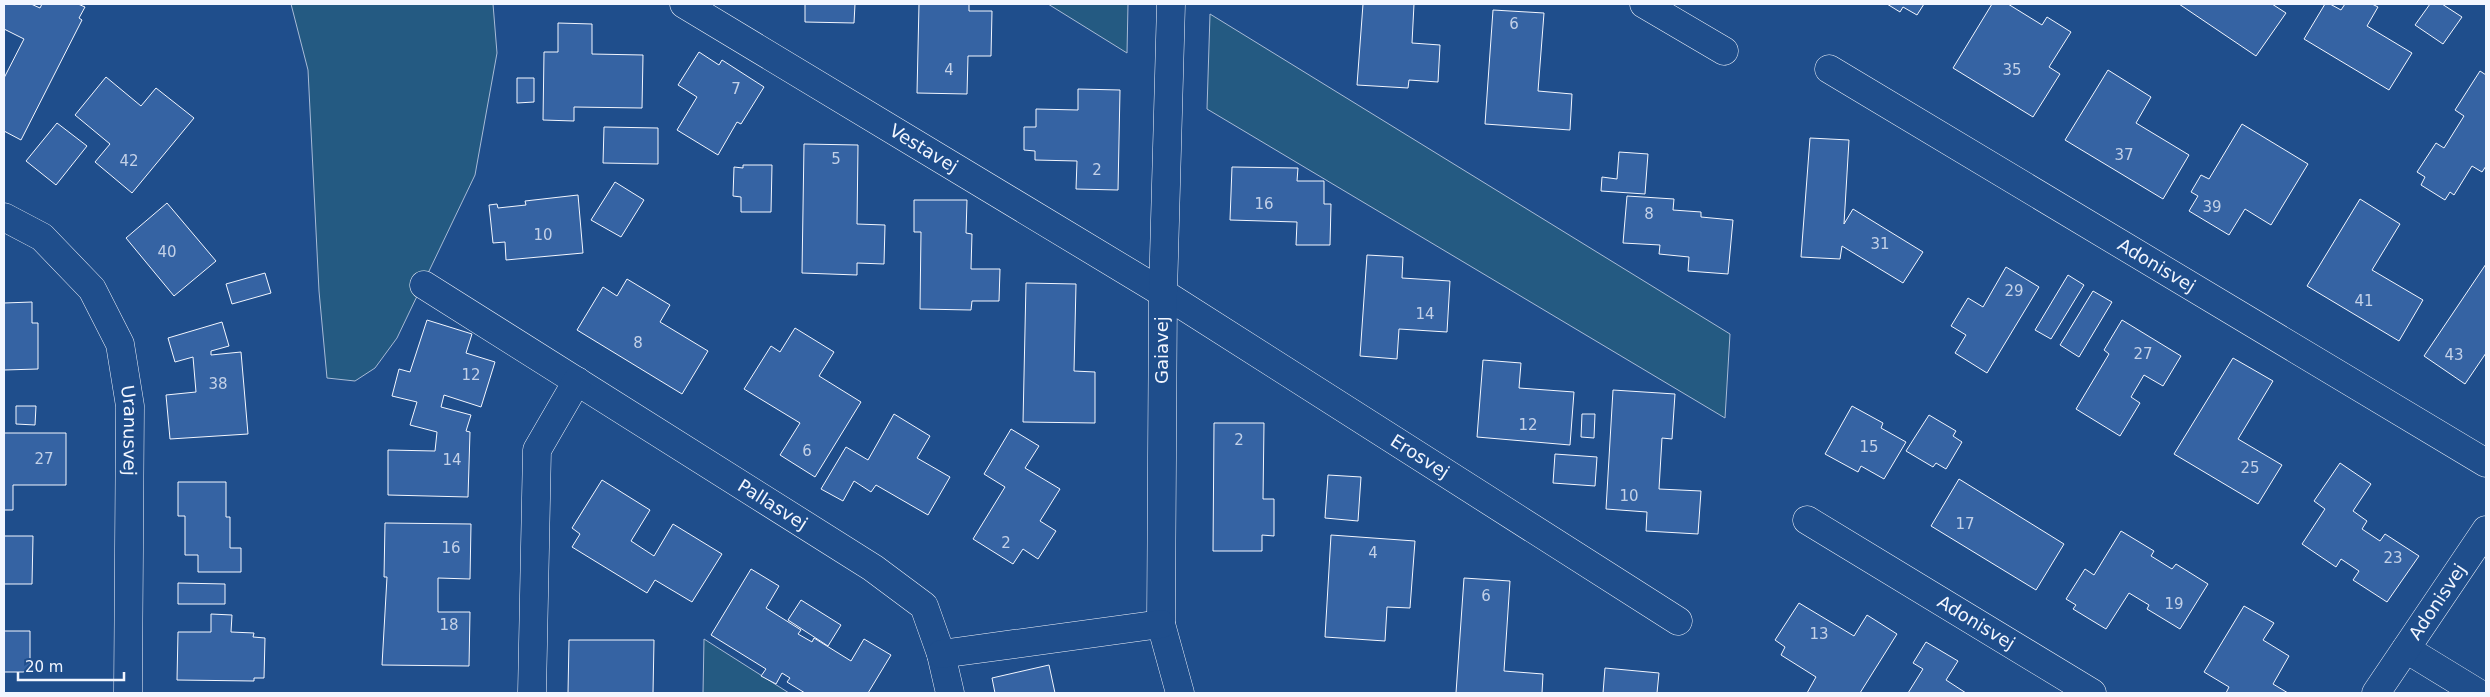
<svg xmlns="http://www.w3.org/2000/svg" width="2490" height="697" font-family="'DejaVu Sans',sans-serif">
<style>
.green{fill:#245a82;stroke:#a8bbd7}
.building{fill:#3563a3;stroke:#f2f6ff}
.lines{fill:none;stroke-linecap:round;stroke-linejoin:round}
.street-casing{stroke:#f2f6ff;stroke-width:29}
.street{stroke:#1f4e8c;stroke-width:28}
.labels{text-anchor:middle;stroke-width:4;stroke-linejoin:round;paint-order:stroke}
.number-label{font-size:15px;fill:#c3d1e8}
.street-label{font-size:18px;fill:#f2f6ff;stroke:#1f4e8c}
</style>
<rect width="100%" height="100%" fill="#1f4e8c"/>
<path class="green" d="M291 4H493L497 53 475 175 397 338 375 368 355 381 327 378 319 291 308 70Z
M1048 4H1128L1127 53Z
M1210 14 1730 334 1725 418 1207 109Z
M704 639 789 693H703Z"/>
<path class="building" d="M4 4H31L40 8 42 4H78L85 7 79 18 82 20 21 140 4 131V78L24 39 4 29Z
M805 4H855L854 23 805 22Z
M919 4H969V11H992L991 56H968L967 94 917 93Z
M1363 4H1414L1412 43 1440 45 1438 82 1409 80 1408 88 1357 85Z
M1887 4H1924L1917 15 1903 7 1900 12Z
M1992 4H2008L2042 25 2047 17 2071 32 2049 67 2060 74 2033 117 1953 68Z
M2179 4H2272L2286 13 2256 56Z
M2325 4H2330L2341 10 2345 4H2372L2378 7 2367 26 2412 53 2389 90 2304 39Z
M2430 4H2442L2462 17 2443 44 2415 25Z
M1493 10 1544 13 1538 91 1572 94 1570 130 1485 124Z
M558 23 592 24V54L643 55 642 108 574 107V121L543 120 544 52H558Z
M699 52 719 65 722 60 764 87 741 124 737 122 718 155 677 130 697 97 678 85Z
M2108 70 2151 97 2136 123 2189 155 2163 199 2065 140Z
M2480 71 2486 75V166L2482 172 2472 166 2454 195 2450 192 2445 200 2421 185 2425 177 2417 172 2436 143 2444 148 2464 116 2455 110Z
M106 77 141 106 156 88 194 118 132 193 95 162 110 144 75 115Z
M517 78H534V102L517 103Z
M1078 89 1120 90 1118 190 1076 189 1077 161 1035 160V151L1024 150V127H1036V109L1078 110Z
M57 123 87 146 56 185 26 161Z
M2242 124 2308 164 2271 225 2245 209 2229 235 2189 211 2198 196 2191 192 2201 175 2209 179Z
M604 127 658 128V164L603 163Z
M1810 138 1849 140 1844 224 1853 209 1923 252 1903 283 1842 246 1840 259 1801 257Z
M804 144 858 145 857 224 885 225 884 264 857 263V275L802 273Z
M1619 152 1648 154 1645 194 1601 191 1602 177 1617 179Z
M743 165H772L771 212H741V197L733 196 734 167 743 168Z
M1232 167 1298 168 1297 181H1324V204H1331L1330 245H1296L1297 222 1230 220Z
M615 182 644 200 621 237 591 220Z
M578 195 583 253 506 260 505 242 493 243 489 205 497 204 498 208 526 205 525 201Z
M1627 196 1674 199 1673 210 1701 212V217L1733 220 1728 274 1688 271 1689 257 1659 254 1660 245 1623 243Z
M2360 199 2400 224 2372 270 2423 300 2399 341 2307 286Z
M914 200H967L966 233 972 234 971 269H1000L999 301H972L971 310 920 309 921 232H914Z
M167 203 216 261 174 296 126 238Z
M1367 255 1403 257 1402 278 1450 281 1447 332 1399 329 1397 359 1360 356Z
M2486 264V353L2465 384 2424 356Z
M2006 267 2039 287 1987 373 1955 353 1966 335 1951 326 1968 298 1983 307Z
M265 273 271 293 232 304 226 284Z
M2068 275 2084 285 2051 339 2035 330Z
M627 279 670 305 660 322 708 351 682 394 577 330 603 287 617 296Z
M1026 283 1076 284 1074 371 1095 372V423L1023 422Z
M2093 291 2112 302 2079 357 2060 345Z
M32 302V323H38V369L4 370V303Z
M427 320 472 334 466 353 495 362 481 407 444 395 441 407 471 415 466 431 470 432 468 497 388 495V450L435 451 437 432 410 425 417 402 392 396 399 369 410 372Z
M2122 320 2181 356 2163 386 2144 375 2131 397 2140 403 2120 436 2076 409 2109 354 2104 350Z
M222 322 229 346 211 351V355L241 352 248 434 170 439 166 395 196 392 193 357 175 362 168 338Z
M795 328 834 352 819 376 861 402 815 477 780 455 800 423 744 389 771 346 780 352Z
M2233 358 2273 381 2238 439 2282 465 2258 504 2174 454Z
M1483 360 1521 363 1519 388 1574 392 1570 445 1477 437Z
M1613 390 1675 394 1672 439 1662 438 1659 489 1701 491 1698 534 1646 531 1647 512 1606 509Z
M16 406H36L35 425 16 424Z
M1852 406 1883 423 1881 428 1906 442 1884 479 1861 466 1858 472 1825 454Z
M894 414 930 436 917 458 950 477 928 515 876 485 871 492 854 481 843 501 821 489 846 447 868 460Z
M1582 414H1595L1594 438 1581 437Z
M1929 415 1956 431 1953 436 1962 442 1946 469 1936 463 1933 467 1906 451Z
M1214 423H1264L1263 499H1274V536L1262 535V551H1213Z
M1011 429 1039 446 1025 468 1060 489 1040 521 1056 531 1038 559 1023 549 1013 564 973 539 1005 487 984 474Z
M4 433H66V485H13V510H4Z
M1555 454 1597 457 1595 486 1553 483Z
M2340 463 2371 484 2353 511 2367 521 2362 529 2380 541 2385 534 2419 556 2387 602 2353 580 2359 571 2341 559 2336 567 2302 544 2325 509 2314 501Z
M1328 475 1361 477 1358 521 1325 518Z
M1959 479 2064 544 2036 590 1931 526Z
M602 480 650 510 631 541 654 556 673 524 722 554 692 602 655 580 647 593 572 547 580 534 572 528Z
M178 482H226V517H230V548H241V572H198V555H185V516H178Z
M385 523 471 524 470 579 438 578V612H470L469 666 382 665 387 577H384Z
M2121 531 2154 551 2151 556 2172 569 2176 564 2208 584 2180 629 2147 609 2149 605 2129 593 2106 629 2073 609 2076 605 2066 599 2085 569 2094 575Z
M1331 535 1415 541 1410 608 1387 607 1385 641 1325 637Z
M4 536H33L32 584H4Z
M751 569 779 586 766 608 801 630 798 634 812 642 814 638 851 661 864 639 891 655 868 693H805L787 682 790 678 782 673 776 684 761 676 766 669 711 635Z
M1464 578 1510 581 1504 671 1543 674 1542 693H1456Z
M178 583 225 584V604H178Z
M801 600 841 625 828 646 788 620Z
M1799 603 1854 636 1867 615 1897 634 1860 693H1807L1816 677 1781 655 1785 647 1775 640Z
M2244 606 2274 623 2263 640 2289 656 2273 684 2288 693H2226L2229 687 2204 672Z
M211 614 232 615 231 632 254 633 253 637 265 638 264 678H254V681L177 680 178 632H211Z
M4 631H30V672H4Z
M569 640H654L653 693H568Z
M1926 642 1958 661 1946 680 1966 693H1908L1923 669 1913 663Z
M1049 665 1055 693H995L992 678Z
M1605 668 1659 673 1657 693H1603Z"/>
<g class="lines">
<defs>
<g id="street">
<path id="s1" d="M684 4 1163 293 1678 621"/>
<path d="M1171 4 1163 293 1161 624 1180 693"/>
<path d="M1644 4 1724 51"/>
<path id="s2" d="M1829 69 2486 463"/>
<path id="s3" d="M4 217 42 237 92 289 120 344 130 406 128 693"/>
<path id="s4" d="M424 285 873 568 924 606 941 654 950 693"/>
<path id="s5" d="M1807 520 2092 693"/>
<path d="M2406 649 2478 693"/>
<path d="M941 654 1161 624"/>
<path d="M532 693 537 450 577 381"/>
<path id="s6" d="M2376 693 2486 530"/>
</g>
</defs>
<use href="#street" class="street-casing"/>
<use href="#street" class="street"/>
</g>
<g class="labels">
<g class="number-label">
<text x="1514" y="29">6</text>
<text x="949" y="75">4</text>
<text x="2012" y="75">35</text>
<text x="736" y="94">7</text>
<text x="2124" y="160">37</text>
<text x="836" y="164">5</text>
<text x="129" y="166">42</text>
<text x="1097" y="175">2</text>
<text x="1264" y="209">16</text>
<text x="2212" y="212">39</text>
<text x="1649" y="219">8</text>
<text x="543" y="240">10</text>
<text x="1880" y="249">31</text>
<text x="167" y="257">40</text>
<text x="2014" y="296">29</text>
<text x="2364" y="306">41</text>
<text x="1425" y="319">14</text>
<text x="638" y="348">8</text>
<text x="2143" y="359">27</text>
<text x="2454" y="360">43</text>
<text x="471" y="380">12</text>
<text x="218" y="389">38</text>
<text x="1528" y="430">12</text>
<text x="1239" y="445">2</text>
<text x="1869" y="452">15</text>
<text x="807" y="456">6</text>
<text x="44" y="464">27</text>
<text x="452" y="465">14</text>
<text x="2250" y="473">25</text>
<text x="1629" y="501">10</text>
<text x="1965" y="529">17</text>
<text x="1006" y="548">2</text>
<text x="451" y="553">16</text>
<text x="1373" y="558">4</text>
<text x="2393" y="563">23</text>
<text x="1486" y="601">6</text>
<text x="2174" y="609">19</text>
<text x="449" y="630">18</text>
<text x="1819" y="639">13</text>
</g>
<g class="street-label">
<text dy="6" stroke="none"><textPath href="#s1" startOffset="280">Vestavej</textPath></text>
<text dy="6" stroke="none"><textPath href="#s2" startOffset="382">Adonisvej</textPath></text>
<text transform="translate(1162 350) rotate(-90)" y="6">Gaiavej</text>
<text dy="6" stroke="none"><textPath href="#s3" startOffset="264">Uranusvej</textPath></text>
<text dy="6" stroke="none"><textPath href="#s1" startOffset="864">Erosvej</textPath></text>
<text dy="6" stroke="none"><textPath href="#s4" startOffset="412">Pallasvej</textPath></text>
<text dy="6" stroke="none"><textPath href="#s6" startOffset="110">Adonisvej</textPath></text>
<text dy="6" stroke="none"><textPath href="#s5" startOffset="198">Adonisvej</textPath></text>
</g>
</g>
<rect width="2490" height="697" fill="none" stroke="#f2f6ff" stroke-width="10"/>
<path d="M18 672v8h106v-8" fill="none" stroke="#f2f6ff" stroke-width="2.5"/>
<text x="25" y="672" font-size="15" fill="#f2f6ff" stroke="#1f4e8c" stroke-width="4" paint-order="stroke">20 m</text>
</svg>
